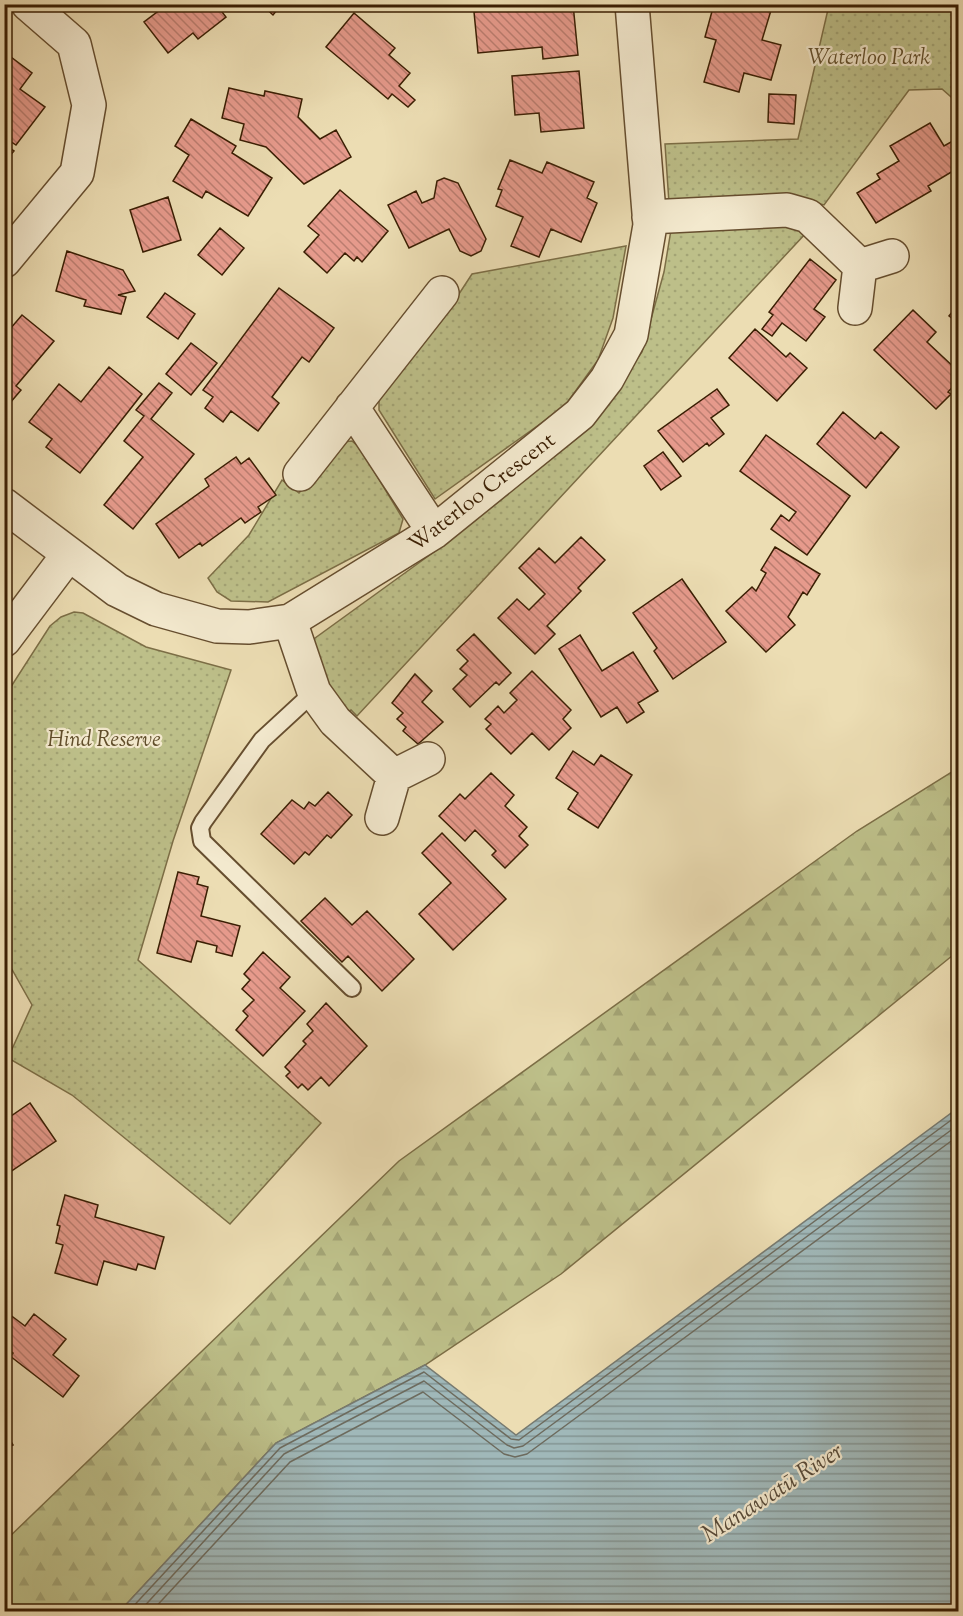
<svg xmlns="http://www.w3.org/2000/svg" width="963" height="1616" font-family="'Sorts Mill Goudy',serif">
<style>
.grass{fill:url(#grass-dots);stroke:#7c6e46;stroke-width:1.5}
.forest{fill:url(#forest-firs);stroke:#7c6e46;stroke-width:1.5}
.water{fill:url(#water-rules);stroke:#777a70;stroke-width:1.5}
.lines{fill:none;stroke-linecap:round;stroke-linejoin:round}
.shore{stroke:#6d6b5e;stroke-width:1.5}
.building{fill:url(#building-back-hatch);stroke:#3a1e03;stroke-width:1.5}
.lane-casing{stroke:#664e2f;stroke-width:20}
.street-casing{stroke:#664e2f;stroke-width:36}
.lane{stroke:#f3e9ce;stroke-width:16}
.street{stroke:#f3e9ce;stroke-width:33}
.labels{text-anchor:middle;stroke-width:4.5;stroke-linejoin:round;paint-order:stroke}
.park-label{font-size:22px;font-style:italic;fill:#614e2b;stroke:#f3e9ce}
.street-label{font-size:22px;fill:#3a1e03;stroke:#f3e9ce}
.water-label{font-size:24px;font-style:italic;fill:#594c3a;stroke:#f3e9ce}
</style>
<defs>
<pattern id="grass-dots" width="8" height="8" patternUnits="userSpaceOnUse" patternTransform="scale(1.5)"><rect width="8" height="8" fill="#bdbf89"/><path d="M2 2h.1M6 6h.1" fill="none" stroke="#a3a475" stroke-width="1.8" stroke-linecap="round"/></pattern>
<pattern id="forest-firs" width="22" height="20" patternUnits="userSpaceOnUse" patternTransform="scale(1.5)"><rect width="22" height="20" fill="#bdbf89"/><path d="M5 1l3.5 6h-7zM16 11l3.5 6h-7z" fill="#a3a475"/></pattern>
<pattern id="water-rules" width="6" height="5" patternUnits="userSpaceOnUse" patternTransform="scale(1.5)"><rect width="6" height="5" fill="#a0b8b9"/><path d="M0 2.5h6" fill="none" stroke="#839594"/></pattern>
<pattern id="building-back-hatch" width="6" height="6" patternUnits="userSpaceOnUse" patternTransform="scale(1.5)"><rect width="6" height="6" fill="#e69a8c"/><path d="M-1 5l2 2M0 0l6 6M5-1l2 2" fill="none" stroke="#bb7d70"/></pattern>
</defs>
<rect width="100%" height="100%" fill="#ecddb3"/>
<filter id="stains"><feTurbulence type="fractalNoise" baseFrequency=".00333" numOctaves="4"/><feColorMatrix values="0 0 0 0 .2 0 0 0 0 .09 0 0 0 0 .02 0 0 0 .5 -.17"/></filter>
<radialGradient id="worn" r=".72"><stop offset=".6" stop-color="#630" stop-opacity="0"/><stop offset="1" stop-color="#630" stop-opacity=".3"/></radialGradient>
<path class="grass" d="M829 5H958V103L942 89 909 90 824 205 794 197 669 203 665 144 798 139Z
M785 217 806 233 357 716 351 710 347 716 334 700 311 641 438 549 588 429 642 352 664 272 672 224Z
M626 246 613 318 598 360 564 407 435 499 379 410V398L457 297 472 274Z
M352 441 360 448 403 519 399 533 268 602 231 601 217 592 208 578 249 535 282 480 299 493 342 442Z
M74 612 83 613 146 647 231 670 173 841 138 960 321 1123 230 1224 72 1095 8 1058 32 1005 5 957V696L50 626 61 617Z"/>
<path class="forest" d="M958 768V951L561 1274 425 1365 276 1443 120 1611 5 1612V1541L399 1161 857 831Z"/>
<path class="water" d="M958 1108V1599L944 1611H120L276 1443 425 1365 516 1435Z"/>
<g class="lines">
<path class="shore" d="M128 1612 280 1448 424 1372 511 1439 519 1440 958 1115
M139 1612 284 1454 424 1381 507 1445 514 1448 523 1446 958 1125
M151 1612 290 1462 423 1392 504 1454 515 1457 527 1454 958 1136"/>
</g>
<path class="building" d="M158 4H216L226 17 198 39 193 33 168 53 144 22 161 9Z
M261 4H282L273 15Z
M539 4H573L578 55 543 59 542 47 478 53 474 12Z
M714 4H762L772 7 762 40 781 45 771 80 744 73 739 92 704 82 716 40 705 37Z
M354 13 395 48 389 55 410 73 399 86 415 100 408 107 392 94 388 99 326 47Z
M11 57 32 73 20 89 45 107 16 145 4 137V65Z
M579 71 584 128 541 132 539 113 515 115 512 76Z
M229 88 264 96 265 91 302 99 298 117 320 139 336 130 351 157 304 184 266 147 240 140 244 124 222 118Z
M769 94 796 95 794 124 768 122Z
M191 119 236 146 232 153 272 178 248 216 206 191 202 198 173 181 189 155 175 146Z
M930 123 944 146 958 138V168L928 186 931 191 876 223 857 193 880 179 877 174 899 161 890 146Z
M4 144 14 151 4 163Z
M510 160 542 173 547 162 594 182 587 198 597 203 581 242 551 229 539 257 511 246 523 217 496 206 502 190 498 189Z
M444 178 458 183 486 239 481 251 471 256 460 251 449 229 409 248 388 205 416 191 422 203 434 198 437 181Z
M340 190 388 231 362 262 357 257 354 261 345 253 327 273 304 252 319 235 308 226Z
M168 197 181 240 143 252 130 210Z
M220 228 244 248 222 275 198 255Z
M67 251 123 270 135 291 118 295 126 297 121 314 84 306 86 300 56 291Z
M810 259 836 280 814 309 825 317 806 341 782 323 772 336 762 329 773 315 769 312Z
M279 288 334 328 309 362 302 357 272 397 279 403 258 431 231 411 223 422 205 408 213 397 203 390Z
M165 293 195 314 178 339 147 317Z
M958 305V323L949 316Z
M913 310 936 332 927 342 958 371V381L948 392 951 394 936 409 874 350Z
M22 315 54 341 16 386 21 390 4 410V336Z
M755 329 786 357 790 353 807 368 777 401 729 358Z
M191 343 217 363 191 395 166 374Z
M109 367 142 394 80 473 46 447 52 439 29 422 59 384 81 402Z
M159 383 172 393 151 419 194 454 133 529 104 505 143 457 124 441 144 416 136 410Z
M717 389 729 405 711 418 724 434 709 446 707 443 683 462 658 431Z
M843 412 875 439 881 432 899 447 866 488 817 444Z
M766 435 850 496 807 555 771 529 781 515 789 521 796 512 740 471Z
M663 452 681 476 661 490 644 466Z
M236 457 241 464 249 458 276 495 258 507 261 512 245 523 241 518 202 546 200 543 179 558 156 524 209 486 205 479Z
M581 537 605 560 578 588 581 591 547 626 555 634 535 654 498 618 517 599 529 610 545 594 519 568 539 548 555 563Z
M775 547 820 574 807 595 803 592 788 617 795 625 766 652 726 611 752 587 756 591 766 573 761 570Z
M682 579 726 642 673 679 654 651 657 648 633 613Z
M474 634 511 673 499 685 496 682 470 707 453 689 467 675 460 669 468 661 457 650Z
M580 635 602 671 633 652 658 691 638 703 644 712 627 723 617 707 601 717 559 649Z
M532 671 571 710 563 719 571 728 549 750 532 733 511 754 486 729 491 724 485 719 498 706 504 713 517 700 510 693Z
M415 674 432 691 422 702 443 722 418 744 403 731 406 727 397 719 403 713 392 703Z
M573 751 594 765 601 755 632 775 598 828 568 809 578 793 556 778Z
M491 773 514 795 505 806 527 827 519 836 528 845 505 868 492 855 496 851 475 830 465 841 439 816 460 794 465 799Z
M328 792 352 815 331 838 327 835 309 855 305 852 294 864 261 834 292 800 304 809 309 802 315 806Z
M442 833 506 899 453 950 419 914 451 883 422 853Z
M178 872 199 877 197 884 208 887 201 916 240 926 232 956 216 952 217 946 197 941 191 962 157 953Z
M325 898 352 925 367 911 414 959 382 991 348 956 342 962 301 921Z
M263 952 290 977 280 988 305 1011 263 1056 236 1030 248 1016 243 1011 254 1000 242 989 250 980 244 974Z
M326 1003 367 1046 329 1086 321 1077 308 1090 302 1084 298 1088 286 1076 290 1072 285 1067 306 1044 303 1041 313 1031 307 1024Z
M30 1103 56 1141 4 1176V1121Z
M65 1195 98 1205 95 1217 164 1237 155 1269 138 1264 136 1270 104 1261 97 1285 55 1273 63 1245 56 1243 60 1226 57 1225Z
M9 1314 25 1326 34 1314 66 1339 53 1355 79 1376 63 1397 10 1356 13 1353 4 1346V1320Z
M4 1388 10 1398 4 1401Z
M4 1430 13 1445 4 1450Z"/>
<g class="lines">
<defs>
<path id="lane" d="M314 692 262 740 203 822 200 828 202 841 352 988"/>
<path id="street" d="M649 217 787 210 808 216 860 266 892 256
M4 261 77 173 89 105 74 44 28 4
M855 308 860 266
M352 407 434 532
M300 474 442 293
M4 505 117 590 156 609 217 626 249 627 290 621 434 532 580 414 607 379 631 335 650 225 632 4
M290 621 314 692 335 721 394 776 428 759
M4 640 68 555
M382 818 394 776"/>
</defs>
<use href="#lane" class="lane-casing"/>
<use href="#street" class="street-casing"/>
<use href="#lane" class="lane"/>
<use href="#street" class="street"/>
</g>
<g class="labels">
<g class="park-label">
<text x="869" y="64">Waterloo Park</text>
<text x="104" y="746">Hind Reserve</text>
</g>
<g class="street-label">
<text transform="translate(481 491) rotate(-38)" y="8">Waterloo Crescent</text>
</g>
<g class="water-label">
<text transform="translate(772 1492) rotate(-33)" y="8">Manawatū River</text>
</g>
</g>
<rect width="963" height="1616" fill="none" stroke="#ecddb3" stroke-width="24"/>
<rect x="6" y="6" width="951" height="1604" fill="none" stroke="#3a1e03" stroke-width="3"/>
<rect x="12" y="12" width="939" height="1592" fill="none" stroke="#3a1e03" stroke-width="1.5"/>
<rect width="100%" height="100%" filter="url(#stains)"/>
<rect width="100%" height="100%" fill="url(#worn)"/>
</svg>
